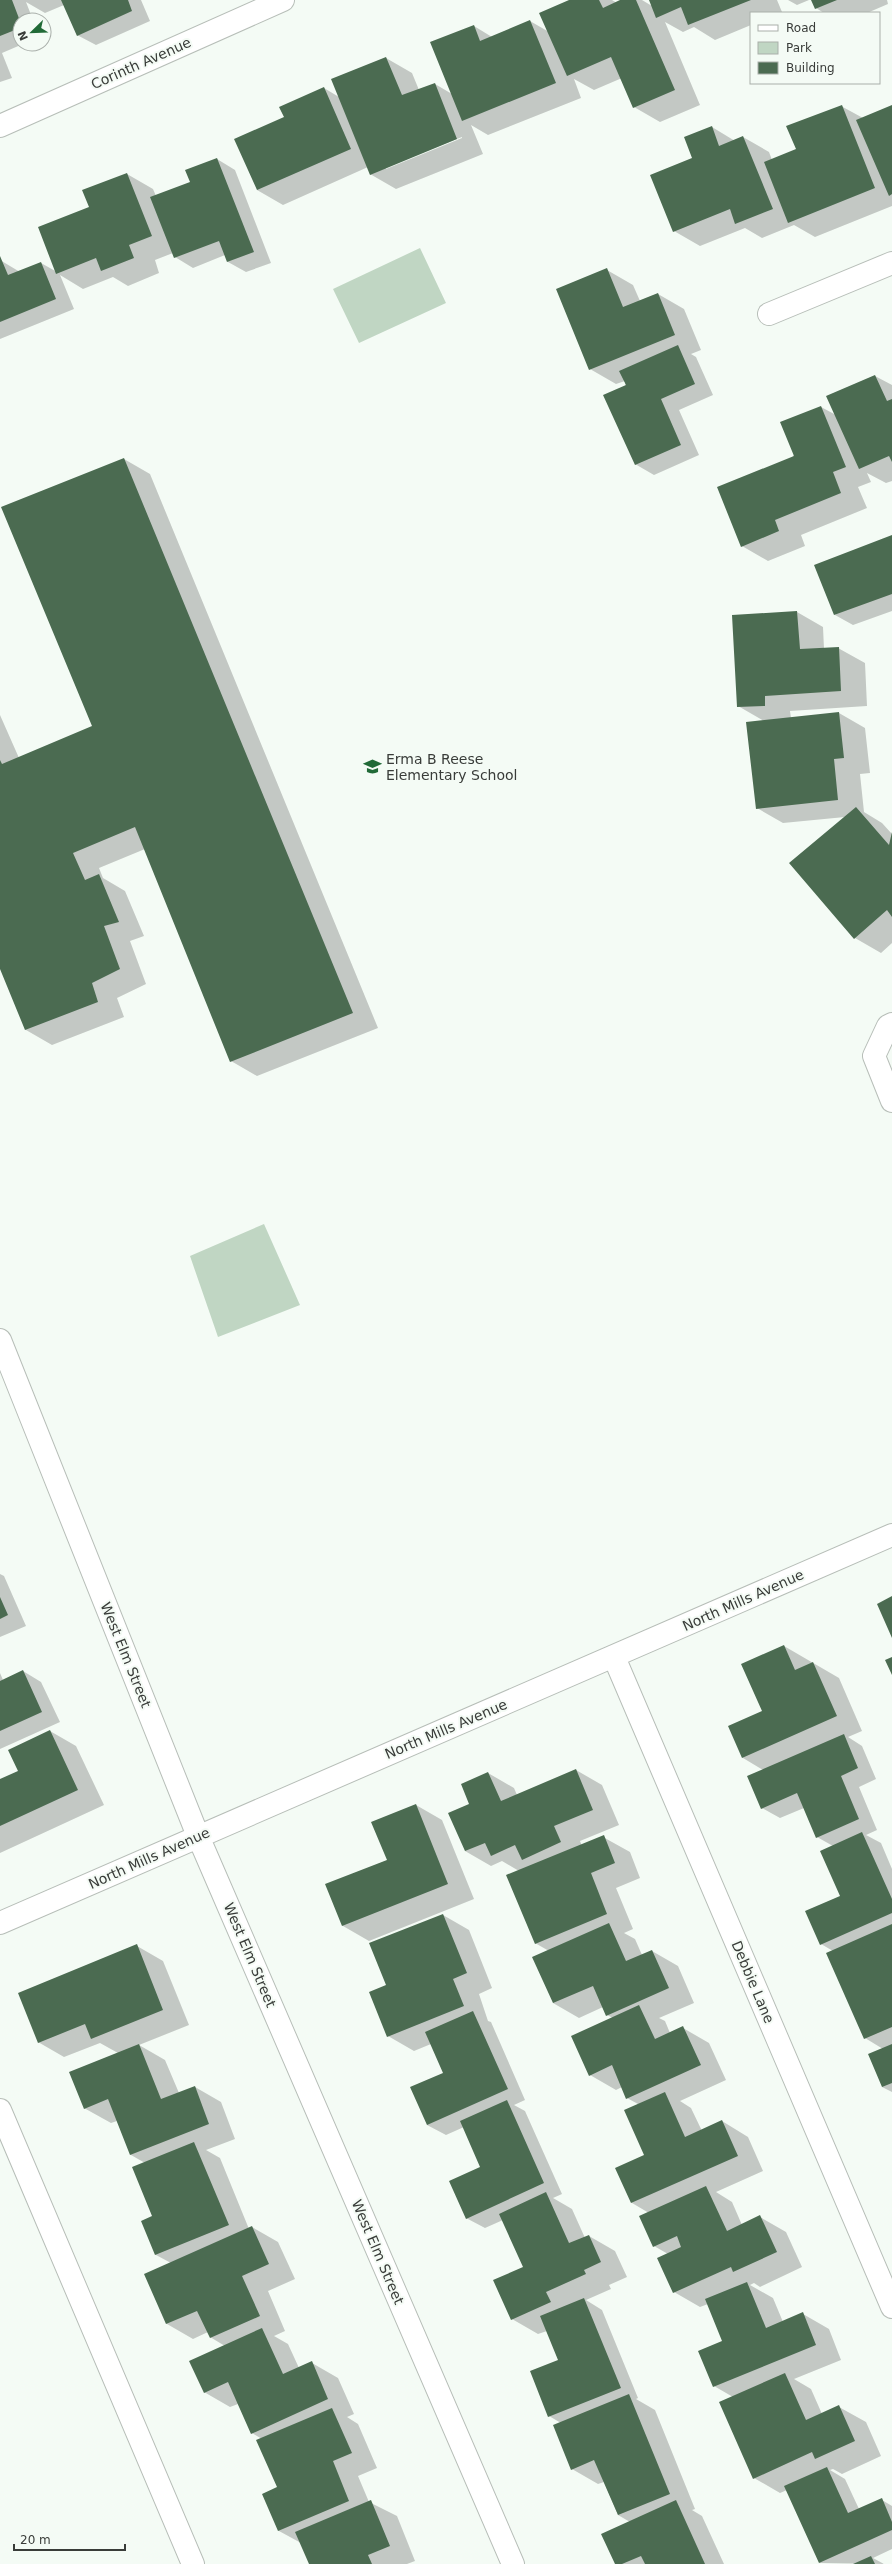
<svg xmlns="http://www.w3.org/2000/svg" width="892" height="2564" font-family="'DejaVu Sans',sans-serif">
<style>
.green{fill:#c0d6c3}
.shadow{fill:#0003;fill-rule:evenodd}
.building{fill:#4b6b51}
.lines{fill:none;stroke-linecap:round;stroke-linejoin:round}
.minor-casing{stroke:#b7beb8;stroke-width:24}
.minor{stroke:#fff;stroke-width:22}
.labels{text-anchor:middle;stroke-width:4;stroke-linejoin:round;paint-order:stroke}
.street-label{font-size:14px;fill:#393c39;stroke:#f4fbf5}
.poi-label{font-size:14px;fill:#393c39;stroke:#f4fbf5;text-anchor:start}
</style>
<rect width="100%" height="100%" fill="#f4fbf5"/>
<path class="green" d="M420 248 446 303 359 343 333 289Z
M264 1224 300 1305 218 1337 190 1256Z"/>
<path class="shadow" d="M0 0H141L150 21 96 45 77 35 64 5 45 13 26 2 33 20H20V44H23L2 53 12 78 0 82Z
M571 0H612L617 3 623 0H642L652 6 650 0H777L782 12 751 13V25L715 40 694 27 683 32 665 22 700 105 660 122 634 107 622 78 594 90 574 79 581 98 488 135 471 125 483 154 396 189 370 174 368 167 283 205 257 190 285 118 324 88 339 97 386 58 412 73 419 90 435 84 452 94 474 26 492 37 530 21 549 32ZM462 137V138L386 169V167Z
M788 0H809L797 5Z
M812 0H887L888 4 867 13H824L816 8Z
M841 106 863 118 892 106V206L815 237 794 225 762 238 745 228 700 246 674 231 693 159 712 127 735 141 743 137 769 152 772 160 797 150Z
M217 159 235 170 271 263 246 272 228 262 225 255 193 268 175 257 173 253 155 260 159 273 128 286 113 277 83 289 60 275 74 309 0 339V260L20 272 41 263 57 272 90 207 127 174 153 189 156 196 191 183Z
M607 270 633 285 640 301 658 294 684 309 701 350 691 354 696 357 713 395 679 410 699 455 654 475 635 464 625 381 616 384 590 369Z
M875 376 892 385V481L886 483 867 473 871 482 858 487 867 508 801 535 805 546 768 561 742 546 821 407 836 415Z
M124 459 150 474 378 1028 257 1076 231 1061 145 849 99 868 103 878 125 891 144 936 130 941 146 984 117 998 124 1017 52 1045 26 1030 0 966V715L19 758 93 727Z
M892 536V611L853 625 835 615Z
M797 612 823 627 824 649 838 648 865 663 867 706 790 711 791 718 839 713 865 728 870 773 860 774 864 812 882 823 892 834V832V943L881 953 855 938 845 817 783 823 757 808 764 721 738 706 733 616Z
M0 1574 4 1576 26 1626 0 1637Z
M784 1646 839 1678 862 1731 848 1737 862 1746 876 1779 859 1787 877 1830 866 1835 881 1843 892 1869V2092L882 2087 883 2049 865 2038 833 1951 821 1944 841 1897 833 1846 817 1837 804 1808 780 1818 762 1808 763 1770 743 1758 763 1711Z
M23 1671 41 1682 60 1722 0 1749V1673L3 1680Z
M50 1731 76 1746 104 1805 0 1853V1780L19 1771Z
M576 1770 602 1785 619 1825 580 1841 582 1846 603 1837 630 1852 640 1878 616 1888 633 1929 624 1933 635 1939 642 1955 652 1951 678 1966 694 2003 659 2018 665 2021 670 2033 683 2028 709 2043 726 2080 680 2101 691 2108 702 2131 722 2121 748 2137 763 2171 716 2192 732 2202 742 2225 760 2217 786 2232 802 2267 760 2287 754 2283 750 2285 773 2298 783 2322 803 2314 829 2329 841 2360 794 2379 811 2389 822 2414 839 2407 866 2422 881 2456 842 2474 833 2469 830 2470 845 2479 859 2509 882 2500 892 2506V2549L873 2558 884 2564 820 2563 787 2490 780 2493 754 2478 733 2397 714 2386 723 2341 708 2304 700 2307 674 2292 668 2254 654 2246 649 2213 632 2203 645 2156 638 2104 627 2098 622 2087 616 2090 590 2075 613 2018 607 2015 603 2007 579 2018 553 2003 549 1951 535 1943 519 1871 502 1861 491 1866 465 1851 471 1804 488 1773 514 1788 517 1795Z
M416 1805 442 1820 474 1899 369 1941 343 1926 326 1885 388 1860Z
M443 1915 469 1930 492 1988 479 1994 488 2021 491 2022 525 2100 514 2105 525 2111 562 2194 553 2198 572 2209 585 2238 589 2236 615 2251 627 2277 609 2285 611 2289 586 2300 602 2310 638 2398 636 2399 655 2410 695 2509 692 2510 702 2516 724 2564H616L630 2522 618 2515 604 2482 598 2484 572 2469 561 2423 549 2416 559 2361 547 2331 538 2334 512 2319 524 2267 503 2220 485 2228 466 2218 482 2167 464 2127 446 2135 427 2125 444 2073 431 2044 414 2051 388 2036V1986Z
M137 1946 163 1961 189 2025 139 2045 165 2060 179 2093 195 2087 221 2102 235 2139 206 2150 220 2158 249 2229 252 2227 278 2242 295 2279 268 2291 285 2331 274 2336 288 2344 299 2368 312 2363 338 2378 354 2414 347 2417 358 2424 377 2468 358 2476 369 2502 397 2516 415 2561 407 2564H310L301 2543 279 2531 263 2494 278 2488 262 2439 252 2433 238 2404 230 2407 204 2392 225 2346 210 2337 208 2332 193 2339 167 2324 146 2275 171 2263 156 2255 142 2221 153 2217 145 2163 131 2155 117 2121 111 2123 84 2108 118 2053 100 2043 64 2057 38 2042Z"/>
<path class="building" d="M0 0H12L20 21V28L0 36Z
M61 0H128L132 11 77 36Z
M569 0H599L603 8 620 0H636L675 90 633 108 611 57 567 76 539 13Z
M649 0H751L688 25 681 7 656 18Z
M811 0H837L815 9Z
M530 20 556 83 462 121 430 42 474 25 480 41Z
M386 57 402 95 435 83 457 139 370 175 331 79Z
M324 87 351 149 257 190 234 139 284 117 279 107Z
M842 105 875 188 788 223 764 162 796 149 786 126Z
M892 105V194L889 196 856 120Z
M712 126 719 146 743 136 773 209 735 224 730 209 673 232 650 175 692 158 684 137Z
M217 158 254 252 227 262 219 241 174 258 150 197 190 182 185 170Z
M127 173 152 236 129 245 134 258 101 271 96 258 56 274 38 227 89 207 82 190Z
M0 256 8 275 41 262 56 299 0 322Z
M607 268 623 307 658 293 675 335 589 370 556 289Z
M678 345 695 384 661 399 681 445 635 465 603 395 626 385 619 371Z
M875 375 887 401 892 399V462L889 456 859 469 826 396Z
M821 406 846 467 833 472 841 493 775 520 779 531 741 547 717 487 794 456 780 422Z
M124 458 353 1013 230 1062 135 827 73 853 85 880 99 874 119 922 104 926 120 969 92 983 98 1002 25 1030 0 969V760L2 764 92 726 1 507Z
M892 535V594L834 615 814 565Z
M797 611 800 649 839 647 841 691 765 696V706L737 707 732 615Z
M839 712 844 758 834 759 838 800 756 809 746 722Z
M856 807 889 845 892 832V917L887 910 854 939 789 863Z
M892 1596V1638L877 1604Z
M0 1597 8 1615 0 1619Z
M784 1645 795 1670 813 1662 837 1716 742 1758 728 1726 762 1711 741 1664Z
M892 1657V1675L885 1660Z
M23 1670 42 1712 0 1731V1681Z
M50 1730 78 1790 0 1826V1779L18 1771 8 1750Z
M844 1734 858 1768 841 1776 859 1819 816 1838 797 1793 761 1809 747 1776Z
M576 1769 593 1810 554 1826 561 1842 522 1860 515 1845 491 1856 485 1843 465 1851 448 1813 469 1804 461 1784 488 1772 501 1801Z
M416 1804 448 1884 342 1926 325 1884 387 1860 371 1822Z
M862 1832 892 1899V1913L820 1945 805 1911 840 1896 820 1851Z
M604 1835 615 1863 591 1873 607 1914 535 1944 506 1875Z
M443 1914 467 1973 453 1979 464 2006 387 2037 369 1992 386 1985 369 1943Z
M609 1923 626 1961 652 1950 669 1988 606 2016 593 1986 553 2003 532 1957Z
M892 1924V2027L864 2039 826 1953Z
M137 1944 163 2010 91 2039 85 2024 38 2043 18 1993Z
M639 2005 655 2039 683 2026 701 2065 626 2099 612 2065 589 2076 571 2036Z
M473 2011 508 2089 427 2125 410 2087 443 2073 425 2032Z
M139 2044 161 2099 195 2086 209 2124 130 2155 108 2099 84 2109 69 2072Z
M892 2044V2083L882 2087 868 2054Z
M665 2092 685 2137 722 2120 738 2156 631 2203 615 2168 644 2155 624 2110Z
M507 2100 544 2183 466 2219 449 2181 480 2167 460 2121Z
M194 2142 229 2225 155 2255 141 2221 152 2216 132 2167Z
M706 2186 727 2231 760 2215 777 2252 733 2272 731 2267 673 2293 657 2258 681 2247 677 2236 653 2247 639 2216Z
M546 2192 569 2243 589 2235 601 2262 584 2270 586 2274 546 2292 551 2302 511 2320 493 2280 523 2267 499 2214Z
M252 2226 269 2264 242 2276 260 2316 210 2338 197 2311 166 2324 144 2274Z
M747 2282 766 2328 803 2312 816 2345 713 2387 698 2351 722 2341 705 2299Z
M584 2298 621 2388 548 2417 530 2371 558 2360 540 2316Z
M262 2328 283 2374 312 2361 328 2399 251 2434 228 2382 204 2393 189 2361Z
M785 2373 806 2420 839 2405 855 2441 815 2459 812 2452 753 2479 719 2402Z
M629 2394 670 2494 618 2515 594 2460 571 2470 553 2425Z
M332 2408 352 2453 333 2461 349 2501 278 2531 262 2494 277 2487 256 2440Z
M827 2467 848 2513 882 2498 892 2522V2530L819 2563 784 2486Z
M371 2500 390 2546 368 2555 372 2564H309L295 2532Z
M676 2500 705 2564H645L641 2556 622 2564H615L601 2534Z
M871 2556 875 2564H853Z"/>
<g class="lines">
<defs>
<path id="minor" d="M0 126 283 0
M769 314 892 263
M892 1024 888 1026 874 1056 892 1101
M0 1340 198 1836 513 2564
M614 1657 892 2307
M0 1923 892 1535
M0 2110 193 2564"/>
</defs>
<use href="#minor" class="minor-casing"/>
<use href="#minor" class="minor"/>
</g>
<defs>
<symbol id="school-bare" viewBox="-9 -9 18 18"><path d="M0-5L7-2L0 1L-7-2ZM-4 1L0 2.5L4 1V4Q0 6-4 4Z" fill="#216a37" stroke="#f4fbf5" stroke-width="2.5" paint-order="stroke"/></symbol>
</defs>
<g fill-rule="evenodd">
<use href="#school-bare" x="360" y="754" width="25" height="25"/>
</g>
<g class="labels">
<g class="street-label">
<text transform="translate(141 63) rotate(-24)" y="5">Corinth Avenue</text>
<text transform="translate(743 1600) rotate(-24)" y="5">North Mills Avenue</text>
<text transform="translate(126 1655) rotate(68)" y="5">West Elm Street</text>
<text transform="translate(446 1729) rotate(-23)" y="5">North Mills Avenue</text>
<text transform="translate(149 1858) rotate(-24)" y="5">North Mills Avenue</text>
<text transform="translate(250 1955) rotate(67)" y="5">West Elm Street</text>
<text transform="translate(753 1982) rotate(67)" y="5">Debbie Lane</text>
<text transform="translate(378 2252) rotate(67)" y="5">West Elm Street</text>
</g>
<g class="poi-label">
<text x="386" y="764">Erma B Reese<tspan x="386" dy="16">Elementary School</tspan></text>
</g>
</g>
<rect x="750" y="12" width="130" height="72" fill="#f4fbf5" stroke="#a9afaa"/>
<rect x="758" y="25" width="20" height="6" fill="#ffffff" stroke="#a9afaa"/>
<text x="786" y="32" font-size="12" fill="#393c39">Road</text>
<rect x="758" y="42" width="20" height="12" fill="#c0d6c3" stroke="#a9afaa"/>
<text x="786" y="52" font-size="12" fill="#393c39">Park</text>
<rect x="758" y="62" width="20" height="12" fill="#4b6b51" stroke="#a9afaa"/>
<text x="786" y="72" font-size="12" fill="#393c39">Building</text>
<g transform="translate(32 32) rotate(247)"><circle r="19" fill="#f4fbf5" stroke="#a9afaa"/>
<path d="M0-3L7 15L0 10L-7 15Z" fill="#216a37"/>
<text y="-6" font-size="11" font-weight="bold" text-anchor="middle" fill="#393c39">N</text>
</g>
<path d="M14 2544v6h111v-6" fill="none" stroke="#393c39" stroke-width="2"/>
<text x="20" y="2544" font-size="12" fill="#393c39" stroke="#f4fbf5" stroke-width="3" paint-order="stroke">20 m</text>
</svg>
